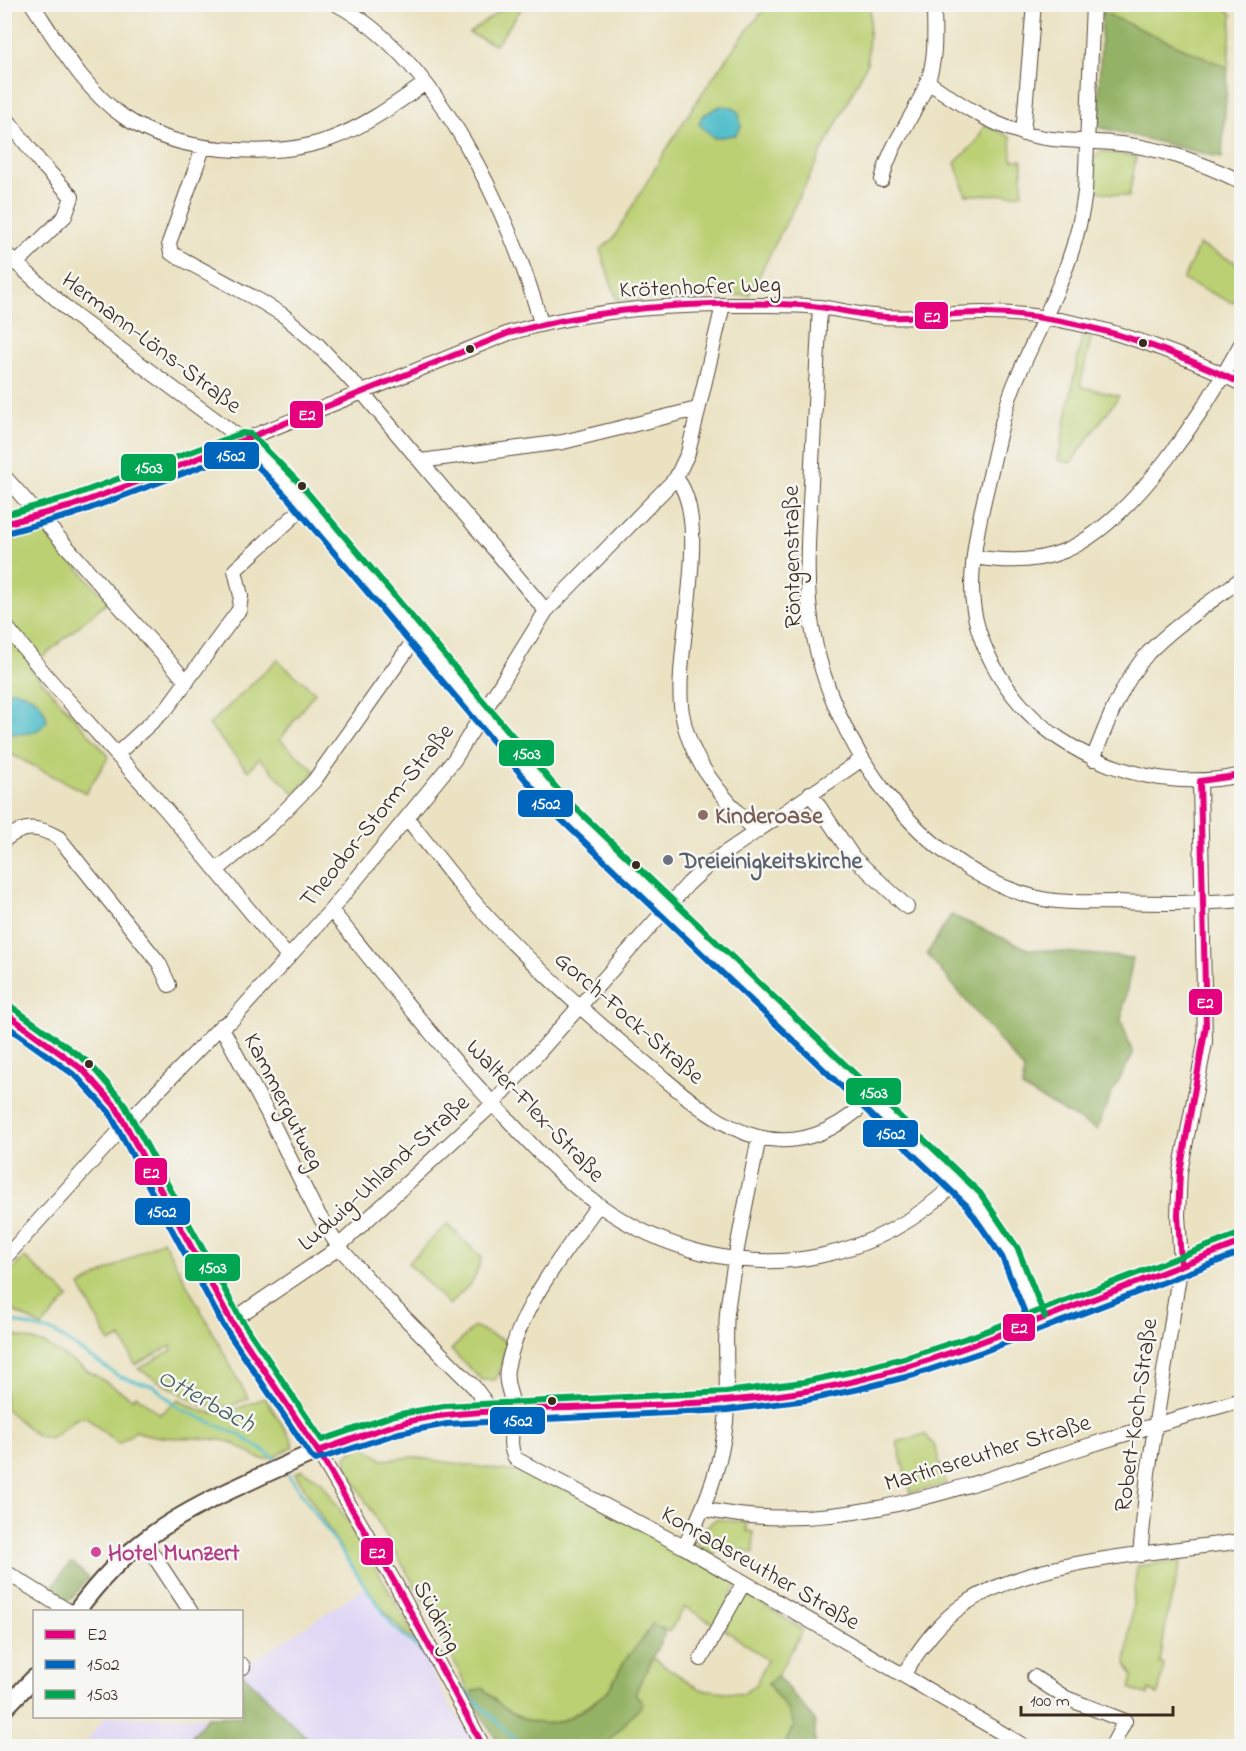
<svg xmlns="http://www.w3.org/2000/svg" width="1246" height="1751" font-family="'Indie Flower',sans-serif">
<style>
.built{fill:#dfd5f5}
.green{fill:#bbd073;stroke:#7b7d48;stroke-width:1.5}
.forest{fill:#94b265;stroke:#686e42;stroke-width:1.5}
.water{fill:#50bdca;stroke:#467474;stroke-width:1.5}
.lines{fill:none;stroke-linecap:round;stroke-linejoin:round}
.stream{stroke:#50bdca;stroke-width:3}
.minor-casing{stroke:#554637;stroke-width:16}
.major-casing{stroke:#554637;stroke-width:20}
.minor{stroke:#fff;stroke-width:14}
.major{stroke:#fff;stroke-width:16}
.bus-1-casing{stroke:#f6f6f2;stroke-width:10}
.bus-2-casing{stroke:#f6f6f2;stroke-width:10}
.bus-3-casing{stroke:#f6f6f2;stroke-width:10}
.bus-1{stroke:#e5007d;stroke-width:6}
.bus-2{stroke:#0065bd;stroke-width:6}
.bus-3{stroke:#00a651;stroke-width:6}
.bus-dot{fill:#3b2a1e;stroke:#f6f6f2;stroke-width:2}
.education-dot{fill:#8d6e63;stroke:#f6f6f2;stroke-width:2}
.worship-dot{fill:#6b7280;stroke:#f6f6f2;stroke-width:2}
.hotel-dot{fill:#d1479c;stroke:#f6f6f2;stroke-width:2}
.labels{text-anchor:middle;stroke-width:5;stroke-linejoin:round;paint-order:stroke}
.street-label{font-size:24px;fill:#3b2a1e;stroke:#f6f6f2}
.education-label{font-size:24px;font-weight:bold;fill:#785e54;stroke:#f6f6f2;text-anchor:start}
.worship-label{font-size:24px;font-weight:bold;fill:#5b616d;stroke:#f6f6f2;text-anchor:start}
.hotel-label{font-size:24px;font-weight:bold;fill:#b23c85;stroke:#f6f6f2;text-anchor:start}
.water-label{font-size:26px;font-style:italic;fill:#425d5a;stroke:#f6f6f2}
.line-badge{stroke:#f6f6f2;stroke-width:2}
.badge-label{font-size:16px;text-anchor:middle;font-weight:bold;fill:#fff}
</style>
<rect width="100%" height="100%" fill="#f6f6f2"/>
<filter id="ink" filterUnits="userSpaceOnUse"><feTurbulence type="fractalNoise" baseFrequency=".0167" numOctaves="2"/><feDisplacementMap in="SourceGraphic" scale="12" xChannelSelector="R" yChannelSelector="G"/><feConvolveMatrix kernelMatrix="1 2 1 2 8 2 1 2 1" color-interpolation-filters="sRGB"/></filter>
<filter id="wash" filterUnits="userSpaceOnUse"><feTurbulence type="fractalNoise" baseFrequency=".008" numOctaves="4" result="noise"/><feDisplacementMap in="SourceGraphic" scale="24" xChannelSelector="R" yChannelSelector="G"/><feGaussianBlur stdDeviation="1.35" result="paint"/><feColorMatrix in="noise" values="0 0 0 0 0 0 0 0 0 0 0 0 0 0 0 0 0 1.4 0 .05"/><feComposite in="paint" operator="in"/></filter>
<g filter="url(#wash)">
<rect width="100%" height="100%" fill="#ebe2c2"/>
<path class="built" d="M367 1586 401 1633 418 1643 448 1703 479 1746H315L242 1673V1668Z
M105 1717H207L191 1738 199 1746H83Z"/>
<path class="green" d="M508 5H524L496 45 469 33Z
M768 5H871L867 64 749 295 617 300 600 250 613 239C661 158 707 77 768 5Z
M1103 5H1220L1232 14 1228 68 1102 12Z
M984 125 1011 137 1012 160H1022V194L966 195 955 163 977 141Z
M1101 151 1136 157 1129 197 1092 190 1093 158Z
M1199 245 1241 265V286L1233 303 1183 280Z
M1082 336 1091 338 1080 386 1119 396 1071 463 1058 460Z
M38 524 108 601 30 668 109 756 86 793 5 751V533Z
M277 660 315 692 280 740 315 771 295 794 259 758 248 771 209 725Z
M447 1224 482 1258 473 1281 449 1305 408 1263Z
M163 1240 248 1398 231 1406H203L138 1369 172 1350 171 1346 135 1365 121 1337 110 1343 80 1286Z
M24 1257 69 1297 42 1327 5 1306V1278Z
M474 1327 507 1342 499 1374 495 1380H482L451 1350Z
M5 1333 45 1344 133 1399 136 1395 160 1414 179 1399C217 1424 227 1411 265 1398L292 1440 293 1447C283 1452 273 1460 262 1459 251 1457 241 1445 229 1442 198 1434 166 1443 136 1431L118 1444 85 1416 74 1420 51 1439 36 1435 5 1408Z
M925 1434 935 1446 946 1484 910 1493 897 1442Z
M364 1446 383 1460 412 1457 515 1472 520 1464 738 1582 716 1625 685 1607 669 1632 652 1624C647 1638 634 1648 625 1661 619 1670 615 1680 609 1689 604 1696 594 1701 587 1706 544 1737 517 1725 483 1688L473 1691 477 1709 433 1617 349 1472 346 1457 351 1451Z
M302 1470 321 1481 363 1544 418 1643C376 1617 323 1518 295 1473Z
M716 1519 747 1523V1531L753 1532 754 1553 718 1546 713 1556 696 1543 700 1532Z
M1181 1561 1167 1616 1160 1663 1164 1665 1158 1695 1149 1690 1148 1696 1130 1688 1133 1676 1126 1664 1137 1566Z
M743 1591 803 1630 777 1676 768 1684 789 1712 794 1725 784 1746H604L643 1704 635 1693 650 1661 654 1659 700 1689 743 1694 756 1684 767 1660 724 1629Z"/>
<path class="forest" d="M1102 12 1228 68 1222 158 1098 127Z
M951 915 1028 949 1133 958 1121 1020 1133 1054 1110 1097 1097 1130 1022 1088 1024 1070 927 954Z
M70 1563H73L88 1578 72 1598 67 1600 51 1588Z
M652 1623 663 1629 664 1635 635 1693 643 1704 604 1746H501L477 1709 472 1691 483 1688C525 1734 560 1735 606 1692 614 1685 619 1670 625 1660 634 1647 647 1638 652 1623Z
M242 1673 315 1746H199L191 1738 207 1717 242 1716Z
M777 1676 815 1720V1746H784L794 1725 789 1712 768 1684Z"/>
<path class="water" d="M720 106 733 107 739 113 741 127 735 135 714 138 699 124 702 116Z
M13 690C32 694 43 701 47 720 38 737 21 734 5 733V693Z"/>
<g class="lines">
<path class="stream" d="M4 1319C9 1321 51 1332 54 1332L120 1377 154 1386 179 1408 241 1436 279 1461
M286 1471 393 1626 429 1658
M454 1680 522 1746"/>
</g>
</g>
<g filter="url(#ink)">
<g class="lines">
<defs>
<path id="minor" d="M32 4C58 43 85 91 124 117 153 137 188 146 222 149 314 157 351 136 424 84
M336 4C439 58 511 217 541 323
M1093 4 1085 192C1076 265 1043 317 1015 383 1003 412 997 445 990 475 981 512 972 549 972 587 972 646 1012 707 1060 739 1114 775 1177 789 1242 775
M928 82C957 102 986 122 1020 132 1049 142 1080 140 1111 143 1157 146 1200 162 1242 182
M4 115 40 162 72 197 65 216 16 264
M1023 134 1034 4
M203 148 169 243 171 253 260 301 283 315 318 345 362 392 546 611
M882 180C891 140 914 119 927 83 937 58 934 31 934 4
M4 252 74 315 255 449 372 581 557 803 973 1199 1010 1253 1037 1320
M820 307C817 366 814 424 811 483 809 522 806 562 809 601 818 723 910 865 1034 897 1060 904 1088 902 1115 902 1157 903 1199 904 1242 900
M421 461 563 442 697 409
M4 476 187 682
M676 478C714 522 672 654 682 713 690 763 723 796 755 832
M4 524 72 506 159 474 509 333C585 310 663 304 742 305 768 305 794 304 819 307 837 309 855 314 873 316 911 321 948 312 986 313 1072 313 1165 345 1242 384
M975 557C1004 562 1037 562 1064 551 1133 523 1207 407 1242 342
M4 624 49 679 167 811 288 957
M118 753 167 708 239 610 241 596 235 570 306 505
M1093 759C1107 723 1122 682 1148 653 1176 624 1210 603 1242 578
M810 793 853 857 907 907
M407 818C437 856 466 895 500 930 549 980 601 1027 655 1071 685 1096 719 1127 758 1137 801 1148 839 1129 869 1100
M4 840C24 825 37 825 59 838L159 963 169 985
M217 870 270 826 314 781 417 636
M331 910C390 983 448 1057 513 1125 539 1153 567 1183 599 1205 661 1249 743 1272 819 1256 870 1246 919 1220 956 1182
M4 1012 83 1070 116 1107 231 1321 318 1451 395 1583 483 1746
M221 1026 267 1112 315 1209 338 1246 385 1298 474 1387 492 1411
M598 1205C563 1255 519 1307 507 1369 504 1386 514 1398 514 1414 513 1429 507 1446 516 1459L684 1547 1024 1746
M4 1259 126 1124 221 1026 231 1021 331 910 454 760 546 611 676 478 688 453 723 305
M231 1321 330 1254 493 1104 688 884 713 861 861 760
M704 1509C832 1538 961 1488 1081 1448 1134 1431 1188 1415 1242 1400
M144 1541 191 1612
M684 1547C705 1508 721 1467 726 1422 729 1386 724 1350 727 1313 734 1254 748 1195 759 1137
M1140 1555 1148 1473 1181 1263 1178 1215 1180 1172 1205 1043 1200 781
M4 1571 70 1612
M701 1659 744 1582
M242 1665 243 1667
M903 1675C921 1647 938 1622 966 1603 1036 1558 1160 1553 1242 1541
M1034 1677 1066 1698 1125 1721 1112 1746"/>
<path id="major" d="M76 1612C124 1546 171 1517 244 1484 301 1457 363 1429 426 1418 466 1411 506 1411 545 1410 650 1406 756 1404 858 1380 956 1357 1048 1315 1142 1279 1174 1266 1207 1250 1242 1242
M4 1709 34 1678"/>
</defs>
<use href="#minor" class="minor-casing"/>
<use href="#major" class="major-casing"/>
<use href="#minor" class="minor"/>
<use href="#major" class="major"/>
<defs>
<path id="bus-1" d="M4 524 72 506 159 474 509 333C604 307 703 300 801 305 830 307 858 315 886 317 920 319 953 312 986 313 1076 315 1161 345 1242 384
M4 1012 83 1070 116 1107 231 1321 318 1451 395 1583 483 1746
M1181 1263 1178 1215 1180 1172 1206 1026 1200 781 1242 775
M318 1451C360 1437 402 1419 447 1415 566 1403 688 1411 806 1391 890 1377 970 1347 1049 1316 1113 1292 1177 1267 1242 1242"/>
<path id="bus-2" d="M6 533 75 514 243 451 287 497 551 810 966 1205 1002 1257 1029 1323
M4 1024 77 1077 109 1112 223 1325 311 1456 316 1460 399 1433 447 1424 727 1410 807 1400 859 1389 914 1375 982 1352 1242 1252"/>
<path id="bus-3" d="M4 515 69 497 242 433 251 434 301 485 564 797 980 1193 1018 1249 1045 1317
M9 1005 89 1063 123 1102 239 1316 322 1440 395 1415 444 1406 726 1392 804 1382 855 1371 908 1357 976 1335 1239 1234"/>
</defs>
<use href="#bus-1" class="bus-1-casing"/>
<use href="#bus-2" class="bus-2-casing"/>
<use href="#bus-3" class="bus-3-casing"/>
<use href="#bus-1" class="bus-1"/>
<use href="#bus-2" class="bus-2"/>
<use href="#bus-3" class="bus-3"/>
</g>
</g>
<g class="bus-dot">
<circle cx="1143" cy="343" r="5"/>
<circle cx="470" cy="349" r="5"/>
<circle cx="302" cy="486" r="5"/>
<circle cx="636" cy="865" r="5"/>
<circle cx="89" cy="1064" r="5"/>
<circle cx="552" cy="1401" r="5"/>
</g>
<circle class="education-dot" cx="703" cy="815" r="6"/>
<circle class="worship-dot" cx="668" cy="860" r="6"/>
<circle class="hotel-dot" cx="96" cy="1552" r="6"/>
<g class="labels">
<g class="street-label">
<text transform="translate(700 286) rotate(-2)" y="8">Krötenhofer Weg</text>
<text transform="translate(152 342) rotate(37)" y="8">Hermann-Löns-Straße</text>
<text transform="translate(791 557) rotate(-91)" y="8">Röntgenstraße</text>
<text transform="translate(376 815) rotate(-51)" y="8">Theodor-Storm-Straße</text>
<text transform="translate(630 1017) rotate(41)" y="8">Gorch-Fock-Straße</text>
<text transform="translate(285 1101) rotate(63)" y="8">Kammergutweg</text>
<text transform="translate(536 1110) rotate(46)" y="8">Walter-Flex-Straße</text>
<text transform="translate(383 1172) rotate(-42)" y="8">Ludwig-Uhland-Straße</text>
<text transform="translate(1135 1415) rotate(-82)" y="8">Robert-Koch-Straße</text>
<text transform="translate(987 1452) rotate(-17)" y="8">Martinsreuther Straße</text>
<text transform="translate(761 1567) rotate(30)" y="8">Konradsreuther Straße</text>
<text transform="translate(438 1616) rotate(62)" y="8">Südring</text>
</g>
<g class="education-label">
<text x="715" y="823">Kinderoase</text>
</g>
<g class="worship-label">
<text x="680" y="868">Dreieinigkeitskirche</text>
</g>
<g class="hotel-label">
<text x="108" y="1560">Hotel Munzert</text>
</g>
<g class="water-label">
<text transform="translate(207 1399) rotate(29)" y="9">Otterbach</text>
</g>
</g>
<g class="line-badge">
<rect x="914" y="301" width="35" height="29" rx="6" fill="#e5007d"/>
<rect x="289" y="400" width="35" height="29" rx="6" fill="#e5007d"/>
<rect x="203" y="441" width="57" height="29" rx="6" fill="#0065bd"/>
<rect x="120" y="453" width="57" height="29" rx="6" fill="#00a651"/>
<rect x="498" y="739" width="57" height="28" rx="6" fill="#00a651"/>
<rect x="517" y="789" width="57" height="29" rx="6" fill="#0065bd"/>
<rect x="1188" y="988" width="35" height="28" rx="6" fill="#e5007d"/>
<rect x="845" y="1077" width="57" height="29" rx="6" fill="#00a651"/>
<rect x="862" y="1119" width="57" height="29" rx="6" fill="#0065bd"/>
<rect x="134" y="1157" width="34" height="29" rx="6" fill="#e5007d"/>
<rect x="134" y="1197" width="57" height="29" rx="6" fill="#0065bd"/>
<rect x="184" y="1253" width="57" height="29" rx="6" fill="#00a651"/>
<rect x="1002" y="1313" width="34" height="29" rx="6" fill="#e5007d"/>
<rect x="489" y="1406" width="57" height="29" rx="6" fill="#0065bd"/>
<rect x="360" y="1537" width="34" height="29" rx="6" fill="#e5007d"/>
</g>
<g class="badge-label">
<text x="932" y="322">E2</text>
<text x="307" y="420">E2</text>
<text x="231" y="461">1502</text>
<text x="149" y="473">1503</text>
<text x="527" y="759">1503</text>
<text x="546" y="809">1502</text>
<text x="1205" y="1008">E2</text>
<text x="874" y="1098">1503</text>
<text x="891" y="1139">1502</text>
<text x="151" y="1178">E2</text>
<text x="162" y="1217">1502</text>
<text x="213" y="1273">1503</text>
<text x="1019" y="1333">E2</text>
<text x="518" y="1426">1502</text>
<text x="377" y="1558">E2</text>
</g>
<rect width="1246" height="1751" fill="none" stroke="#f6f6f2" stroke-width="24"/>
<rect x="33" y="1610" width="210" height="108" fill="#f6f6f2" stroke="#aba49d" stroke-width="1.5"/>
<rect x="45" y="1630" width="30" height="9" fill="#e5007d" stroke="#aba49d" stroke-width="1.5"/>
<text x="87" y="1640" font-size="18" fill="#3b2a1e">E2</text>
<rect x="45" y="1660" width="30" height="9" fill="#0065bd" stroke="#aba49d" stroke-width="1.5"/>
<text x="87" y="1670" font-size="18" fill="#3b2a1e">1502</text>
<rect x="45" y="1690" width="30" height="9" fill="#00a651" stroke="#aba49d" stroke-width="1.5"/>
<text x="87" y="1700" font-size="18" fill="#3b2a1e">1503</text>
<path d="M1021 1706v9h152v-9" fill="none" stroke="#3b2a1e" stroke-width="3"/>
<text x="1030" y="1706" font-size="18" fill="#3b2a1e" stroke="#f6f6f2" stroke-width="4.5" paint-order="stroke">100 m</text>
</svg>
